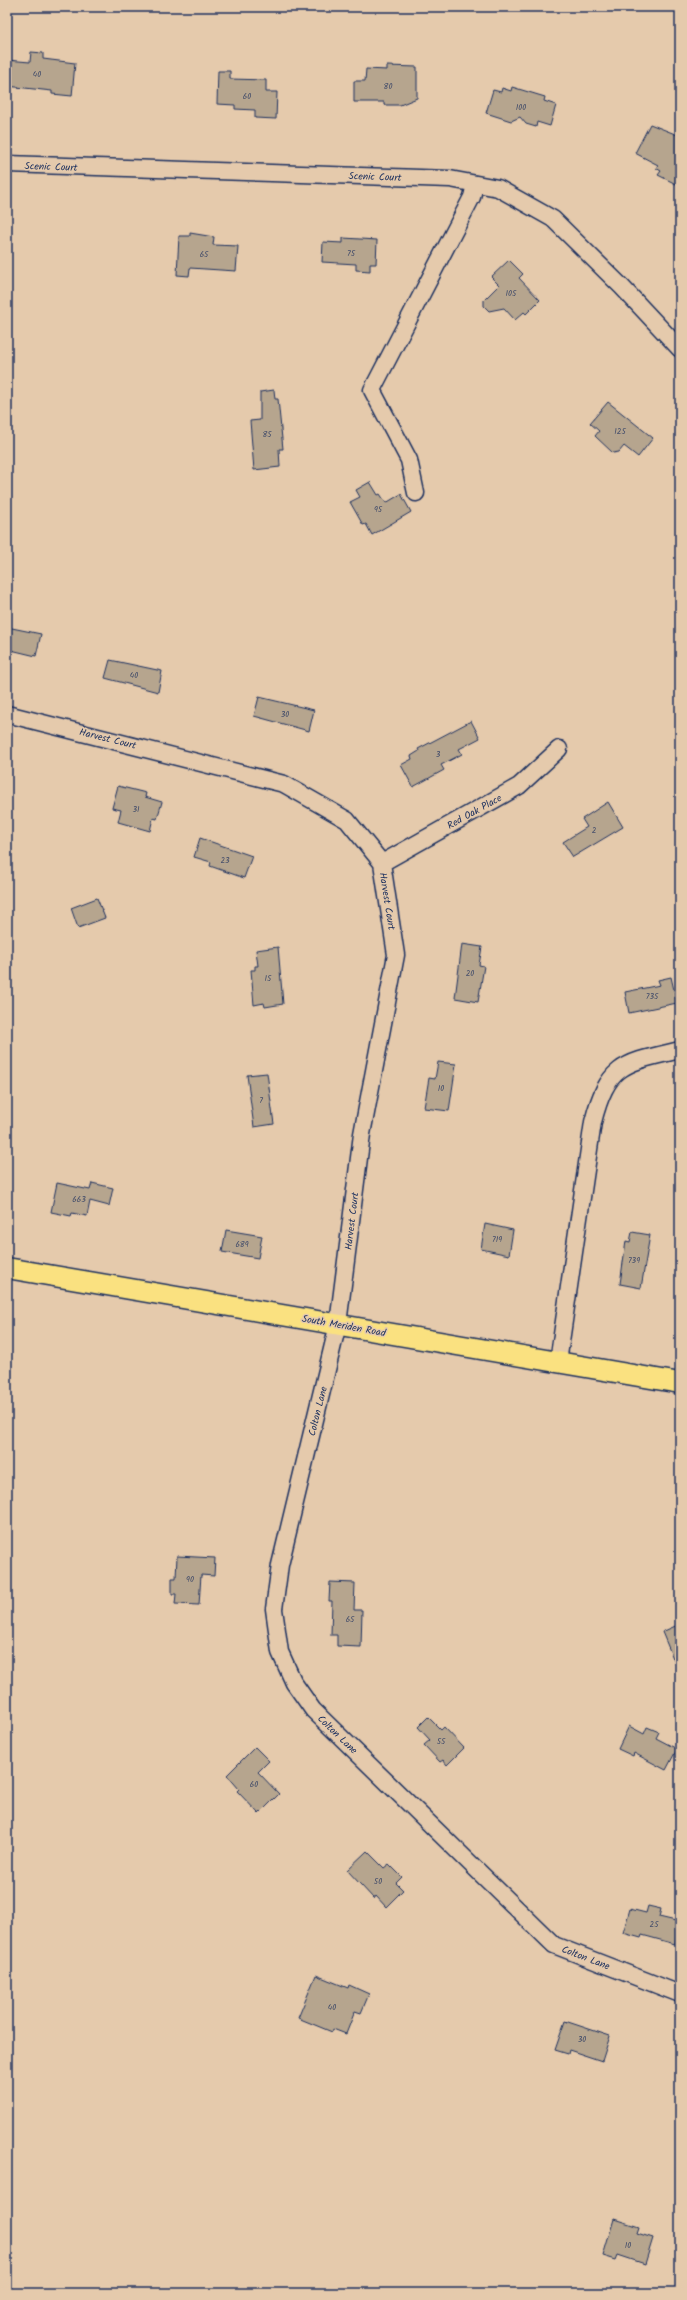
<svg xmlns="http://www.w3.org/2000/svg" width="687" height="2300" font-family="Kalam,sans-serif">
<style>
.building{fill:#b6a58e;stroke:#1b2f5e}
.lines{fill:none;stroke-linecap:round;stroke-linejoin:round}
.minor-casing{stroke:#1b2f5e;stroke-width:19}
.major-casing{stroke:#1b2f5e;stroke-width:23}
.minor{stroke:#e5caac;stroke-width:16}
.major{stroke:#fae180;stroke-width:20}
.labels{text-anchor:middle;stroke-width:3;stroke-linejoin:round;paint-order:stroke}
.number-label{font-size:8px;fill:#424c6a}
.street-label{font-size:10px;fill:#1b2f5e;stroke:#e5caac}
</style>
<rect width="100%" height="100%" fill="#e5caac"/>
<filter id="ink" filterUnits="userSpaceOnUse"><feTurbulence type="fractalNoise" baseFrequency=".025" numOctaves="2"/><feDisplacementMap in="SourceGraphic" scale="8" xChannelSelector="R" yChannelSelector="G"/><feConvolveMatrix kernelMatrix="1 2 1 2 8 2 1 2 1" color-interpolation-filters="sRGB"/></filter>
<g filter="url(#ink)">
<path class="building" d="M31 52 43 53V59L75 63 72 96 52 94V91L7 86V60L30 62Z
M387 66 417 67V98L400 105H384V102H354V81H365L366 69 387 70Z
M218 71H230V79L266 80V92H277L276 119 255 118V110L235 109V105L217 104Z
M512 87 545 97 544 101 556 105 550 126 537 122 536 127 526 124 520 117 511 121 486 113 493 90 501 92 502 88 511 91Z
M650 124 680 136V186L658 175 661 171 656 168 658 165 635 153Z
M190 233 214 237 213 245 238 246 236 271 190 268 189 276 177 275 179 236H190Z
M343 238 377 240 376 264H370V271L356 270V264L322 262 323 242 343 243Z
M509 260 523 274 519 278 540 300 526 314 524 312 515 320 504 308 489 311 484 306V300L499 285 491 277Z
M274 390 275 399H278L283 449H279L280 467 254 470 250 421 260 420V392Z
M608 402 653 438 638 457 624 446 619 452 613 453 595 436 599 431 590 423Z
M370 482 378 495 380 494 386 503 401 494 411 512 372 535 366 524 363 525 350 502 360 497 356 490Z
M7 627 41 634 36 656 11 650V647L7 646Z
M110 660 162 671 158 692 105 678Z
M259 697 314 710 309 731 254 716Z
M471 721 480 738 459 749 462 754 441 765 444 770 413 787 401 765 412 759 411 756 419 751 418 749Z
M118 786 146 793 145 797 162 802 157 819 153 818 150 831 118 822 121 810 112 808Z
M608 802 623 827 573 857 563 842 587 827 582 819Z
M200 838 252 856 244 878 210 866 211 862 194 857Z
M97 898 105 918 78 928 71 908Z
M462 944 482 947 479 965 484 966 478 1002 455 998Z
M278 947 283 1004 265 1007 264 1003 254 1005 251 970H255V966H258L256 950Z
M671 977 677 1003 629 1013 625 992 660 985 658 980Z
M438 1062 456 1064 449 1111 424 1108 429 1078 435 1079Z
M267 1073 274 1124 254 1127 247 1075Z
M57 1183 90 1190 92 1183 113 1188 109 1206 90 1201 87 1216 72 1213 71 1216 51 1212Z
M485 1224 513 1230 509 1255 481 1249Z
M226 1230 262 1236 258 1258 222 1252Z
M632 1232 650 1235 641 1288 620 1284 626 1241 630 1242Z
M177 1556 215 1558 214 1576 201 1575 199 1605 175 1604 176 1594H172V1578H176Z
M330 1582 355 1583 354 1610H362L361 1647 337 1646V1635H331L332 1601H329Z
M680 1624V1675L662 1632Z
M428 1717 441 1730 444 1727 464 1748 447 1765 443 1760 440 1762 424 1745 430 1740 418 1727Z
M629 1726 644 1734 647 1727 659 1732 656 1738 677 1749 666 1770 634 1753 633 1756 618 1749Z
M255 1747 269 1761 258 1772 279 1794 259 1814 237 1791 239 1789 227 1775Z
M367 1851 384 1868 389 1864 402 1877 396 1883 403 1890 386 1907 376 1896 374 1899 347 1870Z
M648 1906 661 1909 659 1917 680 1922 675 1944 642 1935 641 1938 623 1933 630 1909 646 1913Z
M316 1975 348 1988 349 1985 369 1994 361 2013 355 2011 346 2034 333 2029 332 2032 298 2018Z
M565 2021 610 2036 602 2061 569 2050 568 2054 555 2050Z
M614 2219 639 2227 637 2233 653 2238 645 2264 618 2255 616 2260 603 2256Z"/>
<g class="lines">
<defs>
<path id="minor" d="M7 164 450 179 498 188 553 219 622 287 680 349
M416 493 409 460 372 390 472 197 475 184
M7 714 284 784 347 820 382 863 396 955 362 1134 338 1324 280 1565 274 1609 280 1652 294 1683 313 1710 554 1945 680 1994
M382 863 519 786 559 749
M558 1362 593 1122C608 1063 625 1063 680 1050"/>
<path id="major" d="M7 1268 680 1383"/>
</defs>
<use href="#minor" class="minor-casing"/>
<use href="#major" class="major-casing"/>
<use href="#minor" class="minor"/>
<use href="#major" class="major"/>
</g>
</g>
<g class="labels">
<g class="number-label">
<text x="37" y="77">40</text>
<text x="388" y="89">80</text>
<text x="247" y="99">60</text>
<text x="521" y="110">100</text>
<text x="351" y="256">75</text>
<text x="204" y="257">65</text>
<text x="511" y="296">105</text>
<text x="620" y="434">125</text>
<text x="267" y="437">85</text>
<text x="378" y="512">95</text>
<text x="134" y="678">40</text>
<text x="285" y="717">30</text>
<text x="438" y="757">3</text>
<text x="136" y="812">31</text>
<text x="594" y="833">2</text>
<text x="225" y="863">23</text>
<text x="470" y="976">20</text>
<text x="268" y="981">15</text>
<text x="652" y="999">735</text>
<text x="441" y="1091">10</text>
<text x="261" y="1103">7</text>
<text x="79" y="1202">663</text>
<text x="497" y="1242">719</text>
<text x="242" y="1247">689</text>
<text x="634" y="1263">739</text>
<text x="190" y="1582">90</text>
<text x="350" y="1622">65</text>
<text x="441" y="1744">55</text>
<text x="254" y="1787">60</text>
<text x="378" y="1884">50</text>
<text x="654" y="1927">25</text>
<text x="332" y="2010">40</text>
<text x="582" y="2042">30</text>
<text x="628" y="2248">10</text>
</g>
<g class="street-label">
<text transform="translate(51 166) rotate(2)" y="4">Scenic Court</text>
<text transform="translate(375 176) rotate(2)" y="4">Scenic Court</text>
<text transform="translate(108 738) rotate(14)" y="4">Harvest Court</text>
<text transform="translate(474 811) rotate(-29)" y="4">Red Oak Place</text>
<text transform="translate(388 901) rotate(81)" y="4">Harvest Court</text>
<text transform="translate(351 1221) rotate(-83)" y="4">Harvest Court</text>
<text transform="translate(344 1325) rotate(10)" y="4">South Meriden Road</text>
<text transform="translate(317 1411) rotate(-76)" y="4">Colton Lane</text>
<text transform="translate(338 1734) rotate(44)" y="4">Colton Lane</text>
<text transform="translate(586 1957) rotate(21)" y="4">Colton Lane</text>
</g>
</g>
<rect width="687" height="2300" fill="none" stroke="#e5caac" stroke-width="24"/>
<rect x="12" y="12" width="663" height="2276" fill="none" stroke="#1b2f5e" stroke-width="1.5" filter="url(#ink)"/>
</svg>
